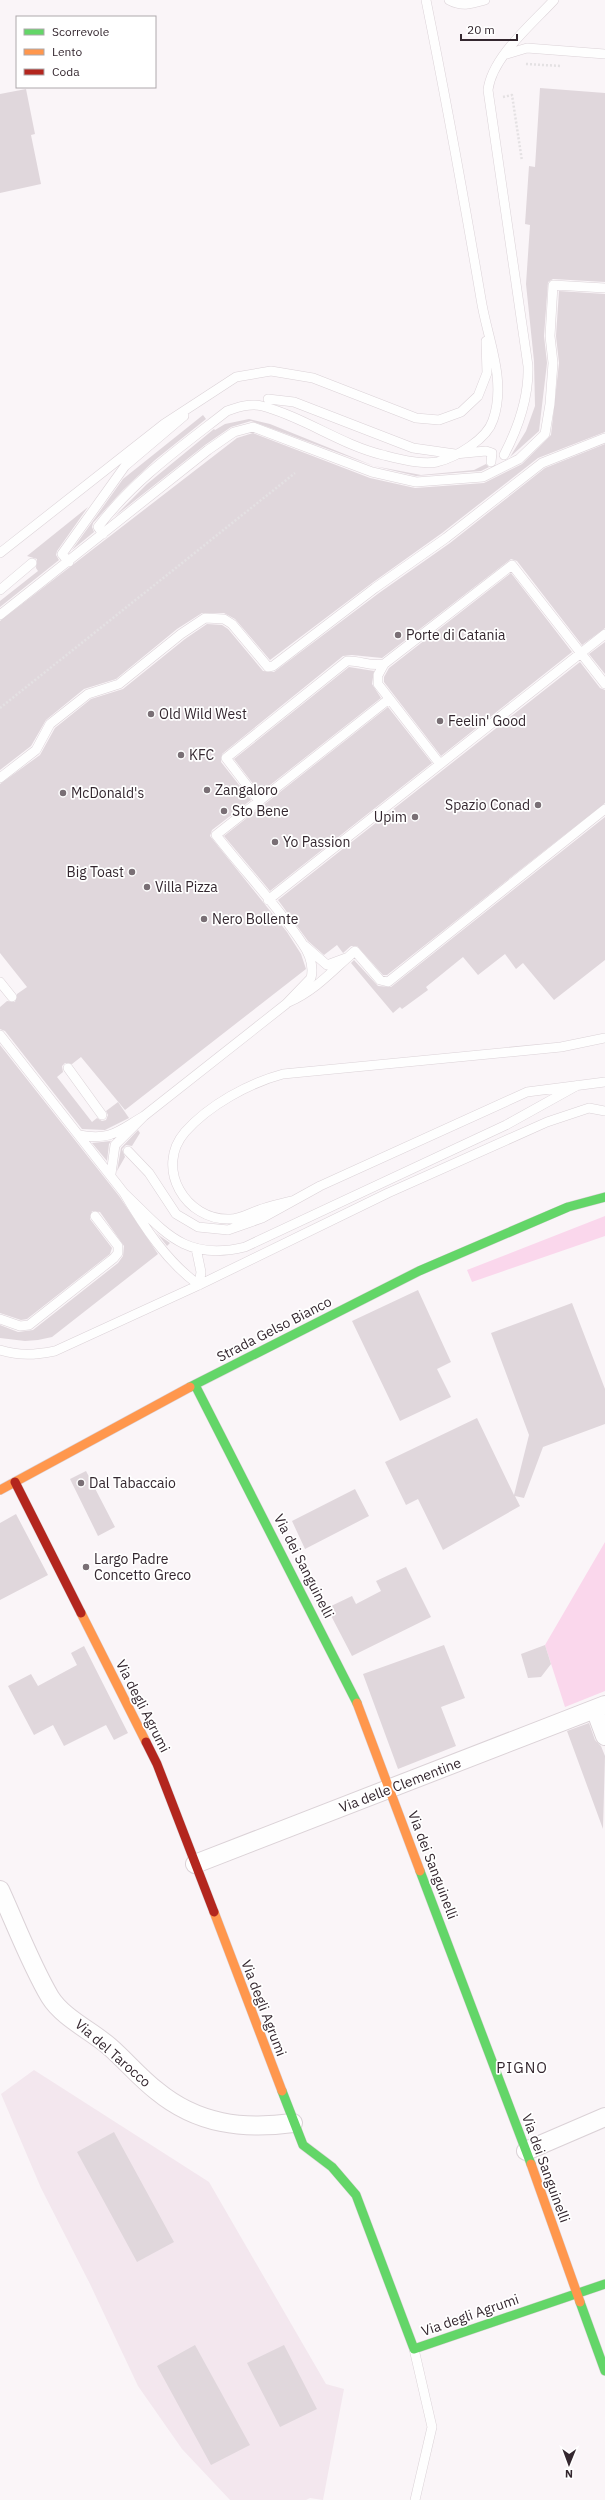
<svg xmlns="http://www.w3.org/2000/svg" width="605" height="2500" font-family="'IBM Plex Sans',sans-serif">
<style>
.built{fill:#f3e7ee}
.green{fill:#fad7ec}
.building{fill:#e0d7dc}
.lines{fill:none;stroke-linecap:round;stroke-linejoin:round}
.lane-casing{stroke:#dbd2d7;stroke-width:10}
.street-casing{stroke:#dbd2d7;stroke-width:20}
.fast-casing{stroke:#dbd2d7;stroke-width:10}
.slow-casing{stroke:#dbd2d7;stroke-width:10}
.jam-casing{stroke:#dbd2d7;stroke-width:10}
.path{stroke:#e4e1e3;stroke-width:2.5;stroke-dasharray:2 2;stroke-linecap:butt}
.lane{stroke:#fefefe;stroke-width:9}
.street{stroke:#fefefe;stroke-width:18}
.fast{stroke:#63d668;stroke-width:9}
.slow{stroke:#ff974d;stroke-width:9}
.jam{stroke:#b3261e;stroke-width:9}
.poi-dot{fill:#796f75;stroke:#fff;stroke-width:1.5}
.labels{text-anchor:middle;stroke-width:3.5;stroke-linejoin:round;paint-order:stroke}
.poi-label{font-size:14px;fill:#34272f;stroke:#fff;text-anchor:start}
.street-label{font-size:14px;fill:#34272f;stroke:#fff}
.neighbourhood-label{font-size:15px;letter-spacing:1px;fill:#34272f;stroke:#fff}
</style>
<rect width="100%" height="100%" fill="#faf5f8"/>
<path class="built" d="M34 2070 209 2182 326 2384 344 2389 323 2500 310 2498 306 2500H230L182 2449 138 2386 90 2284 41 2188 1 2094Z"/>
<path class="green" d="M605 1216V1236L472 1282 467 1270Z
M605 1542V1691L565 1707 545 1645Z"/>
<path class="building" d="M540 88 605 93V282L553 279 548 282 544 336 547 363 539 431 510 457 526 431 535 406 534 361 526 284 530 225 525 224 529 166 535 167Z
M26 89 35 134 31 135 41 184 0 193V94Z
M559 291 605 294V432L538 458 442 533 372 583 270 660 235 619 224 613H202L177 629 116 679 84 689 46 720 31 746 0 770V621L237 438 253 433 370 478 415 488 484 483 522 464 551 435 559 363 556 336Z
M203 415 206 419 155 460 123 490 93 523 92 527 94 532 72 550 123 479Z
M249 419 270 424 374 466 421 475 474 470 486 464 489 467 481 471 416 476 374 466 251 421 231 427 205 445 114 517 147 484 214 429 215 430 225 424Z
M605 444V628L582 645 517 561 511 559 382 658 352 655 343 656 222 754 221 762 251 800 212 830 210 836 287 932 301 954 306 969 125 1110 81 1057 72 1064 65 1063 62 1066 63 1072 57 1077 92 1122 97 1118 102 1121 106 1120 108 1115 106 1111 118 1102 129 1118 105 1130 82 1129 5 1031 0 1029V1007L7 1001 15 1002 17 994 27 987 0 953V784L40 755 55 728 91 699 123 689 185 639 207 624 222 625 228 629 263 671 274 672 379 593 450 543 545 468Z
M88 507 57 551 56 555 59 560 0 607V601L38 571 36 568 37 559 27 556Z
M511 573 572 652 441 756 384 682V677L389 668Z
M605 642V674L589 654Z
M580 662 600 688 605 690V803L387 975H383L357 946H351L343 953 337 945 324 955 308 941 278 900Z
M349 667 374 671 372 684 381 698 260 793 234 759Z
M388 707 432 763 270 891 224 836Z
M605 817V960L554 1000 523 963 516 969 505 954 478 975 463 957 426 987 428 990 402 1009 400 1007 393 1013 351 963 354 960 378 986 391 987Z
M0 1045 119 1196 158 1254 52 1337 38 1340 25 1341 0 1338V1325L18 1332 33 1330 118 1263 123 1256 124 1246 100 1212 92 1211 90 1219 112 1248 110 1254 27 1319 21 1320 0 1313Z
M138 1130 140 1133 132 1146 126 1145 122 1149 125 1157 117 1171 121 1148Z
M111 1141 109 1144 107 1161 92 1143Z
M156 1232 160 1236 170 1243 167 1246Z
M418 1290 451 1362 437 1369 451 1397 400 1421 352 1321Z
M572 1303 605 1389V1424L543 1447 524 1498 515 1496 520 1506 443 1550 418 1499 406 1505 385 1462 477 1418 514 1495 529 1435 491 1333Z
M86 1471 115 1527 98 1536 70 1479Z
M355 1489 369 1516 305 1549 292 1521Z
M16 1514 48 1575 0 1600V1523Z
M406 1567 431 1617 352 1656 327 1608 352 1596 356 1604 381 1591 376 1581Z
M444 1645 465 1698 441 1707 456 1746 398 1769 363 1674Z
M545 1645 551 1664 541 1677 528 1678 521 1654Z
M84 1646 128 1733 114 1740 106 1725 64 1746 53 1725 34 1735 8 1686 31 1674 38 1686 77 1665 71 1653Z
M589 1723 595 1740 601 1746 605 1756 603 1829 567 1731Z
M114 2132 174 2242 137 2262 77 2152Z
M195 2345 250 2445 211 2465 157 2366Z
M284 2345 317 2409 280 2427 247 2363Z"/>
<g class="lines">
<defs>
<path id="lane" d="M449 0C462 7 471 4 485 0
M507 54 527 48 605 54
M268 399 294 402 413 448 455 454 486 451 492 453 491 462
M504 455C518 428 529 397 528 366L488 90C492 57 532 24 554 0
M103 534 98 527C134 480 181 447 227 411 238 407 250 403 262 406 304 417 341 445 383 455 399 459 421 465 437 462 457 457 487 439 493 420 507 380 487 338 481 299 464 199 446 99 426 0
M0 553 164 424 236 377 271 371 313 378 416 418 439 420 461 412 478 396 487 373 486 341
M69 562 62 554 125 466 184 416
M0 590 32 563
M0 615 208 450 234 432 253 427 372 472 416 482 483 477 519 459 545 434 550 404 553 363 550 336 553 285 605 288
M384 664 378 675V684L440 764
M0 778 36 750 50 724 88 694 119 684 181 634 205 618 224 619 232 624 268 667 273 666 375 588 446 538 542 463 605 438
M259 801 226 758 347 661C360 660 370 667 384 664L512 565 605 684
M268 900 605 634
M305 946 327 965 346 958
M0 982 12 997
M289 1002C316 990 333 970 355 951L380 980 388 982 605 809
M0 1035 124 1193
M68 1068 102 1115
M144 1116 286 1004 311 978C314 966 309 953 302 943 277 905 244 871 216 835L389 699
M79 1135C111 1141 118 1131 144 1116L115 1145 111 1174
M128 1151 149 1173 176 1214 198 1227 228 1230 262 1218 320 1186 527 1092 605 1082
M291 1201C280 1204 269 1206 259 1210 249 1213 241 1219 230 1219 186 1221 154 1168 185 1132 209 1105 249 1083 283 1074L561 1047 605 1038
M196 1248 201 1272 199 1285C167 1262 144 1227 124 1193 164 1231 184 1262 245 1247L506 1125 578 1085
M0 1319 20 1326 29 1325 114 1258 118 1253V1246L95 1216
M0 1350C20 1356 35 1355 55 1351L199 1285 388 1193 547 1122 589 1108 605 1111
M414 2349 432 2427 415 2500"/>
<path id="street" d="M595 1709 605 1736
M195 1864 605 1705
M0 1890C16 1925 31 1965 50 1997 63 2018 92 2031 110 2047 126 2061 140 2078 157 2091 197 2124 243 2130 293 2123
M526 2151 605 2117"/>
<path id="fast" d="M195 1385 357 1703
M190 1387 419 1271 568 1207 605 1197
M420 1871 531 2164
M282 2091 303 2145 332 2167 356 2195 414 2349 605 2284
M580 2302 605 2371"/>
<path id="slow" d="M0 1490 190 1387
M81 1613 146 1742
M357 1703 420 1871
M214 1912 282 2091
M531 2164 580 2302"/>
<path id="jam" d="M15 1482 81 1613
M146 1742 157 1764 214 1912"/>
</defs>
<use href="#lane" class="lane-casing"/>
<use href="#street" class="street-casing"/>
<use href="#fast" class="fast-casing"/>
<use href="#slow" class="slow-casing"/>
<use href="#jam" class="jam-casing"/>
<path class="path" d="M526 64 561 66
M503 97 512 95 522 161
M0 708 295 473"/>
<use href="#lane" class="lane"/>
<use href="#street" class="street"/>
<use href="#fast" class="fast"/>
<use href="#slow" class="slow"/>
<use href="#jam" class="jam"/>
</g>
<g class="poi-dot">
<circle cx="398" cy="635" r="4"/>
<circle cx="151" cy="714" r="4"/>
<circle cx="440" cy="721" r="4"/>
<circle cx="181" cy="755" r="4"/>
<circle cx="207" cy="790" r="4"/>
<circle cx="63" cy="793" r="4"/>
<circle cx="538" cy="805" r="4"/>
<circle cx="224" cy="811" r="4"/>
<circle cx="415" cy="817" r="4"/>
<circle cx="275" cy="842" r="4"/>
<circle cx="132" cy="872" r="4"/>
<circle cx="147" cy="887" r="4"/>
<circle cx="204" cy="919" r="4"/>
<circle cx="81" cy="1483" r="4"/>
<circle cx="86" cy="1567" r="4"/>
</g>
<g class="labels">
<g class="poi-label">
<text x="406" y="640">Porte di Catania</text>
<text x="159" y="719">Old Wild West</text>
<text x="448" y="726">Feelin' Good</text>
<text x="189" y="760">KFC</text>
<text x="215" y="795">Zangaloro</text>
<text x="71" y="798">McDonald's</text>
<text x="530" y="810" text-anchor="end">Spazio Conad</text>
<text x="232" y="816">Sto Bene</text>
<text x="407" y="822" text-anchor="end">Upim</text>
<text x="283" y="847">Yo Passion</text>
<text x="124" y="877" text-anchor="end">Big Toast</text>
<text x="155" y="892">Villa Pizza</text>
<text x="212" y="924">Nero Bollente</text>
<text x="89" y="1488">Dal Tabaccaio</text>
<text x="94" y="1564">Largo Padre<tspan x="94" dy="16">Concetto Greco</tspan></text>
</g>
<g class="street-label">
<text transform="translate(274 1329) rotate(-27)" y="5">Strada Gelso Bianco</text>
<text transform="translate(304 1566) rotate(63)" y="5">Via dei Sanguinelli</text>
<text transform="translate(143 1706) rotate(63)" y="5">Via degli Agrumi</text>
<text transform="translate(400 1785) rotate(-21)" y="5">Via delle Clementine</text>
<text transform="translate(433 1865) rotate(69)" y="5">Via dei Sanguinelli</text>
<text transform="translate(264 2008) rotate(69)" y="5">Via degli Agrumi</text>
<text transform="translate(113 2053) rotate(41)" y="5">Via del Tarocco</text>
<text transform="translate(546 2168) rotate(70)" y="5">Via dei Sanguinelli</text>
<text transform="translate(470 2315) rotate(-19)" y="5">Via degli Agrumi</text>
</g>
<g class="neighbourhood-label">
<text x="522" y="2073">PIGNO</text>
</g>
</g>
<rect x="16" y="16" width="140" height="72" fill="#ffffff" stroke="#aea9ac"/>
<rect x="24" y="29" width="20" height="6" fill="#63d668" stroke="#aea9ac"/>
<text x="52" y="36" font-size="12" fill="#34272f">Scorrevole</text>
<rect x="24" y="49" width="20" height="6" fill="#ff974d" stroke="#aea9ac"/>
<text x="52" y="56" font-size="12" fill="#34272f">Lento</text>
<rect x="24" y="69" width="20" height="6" fill="#b3261e" stroke="#aea9ac"/>
<text x="52" y="76" font-size="12" fill="#34272f">Coda</text>
<g transform="translate(569 2464) rotate(181)" stroke="#ffffff" stroke-width="3" paint-order="stroke">
<path d="M0-3L7 15L0 10L-7 15Z" fill="#34272f"/>
<text y="-6" font-size="11" font-weight="bold" text-anchor="middle" fill="#34272f">N</text>
</g>
<path d="M461 34v6h56v-6" fill="none" stroke="#34272f" stroke-width="2"/>
<text x="467" y="34" font-size="12" fill="#34272f" stroke="#ffffff" stroke-width="3" paint-order="stroke">20 m</text>
</svg>
